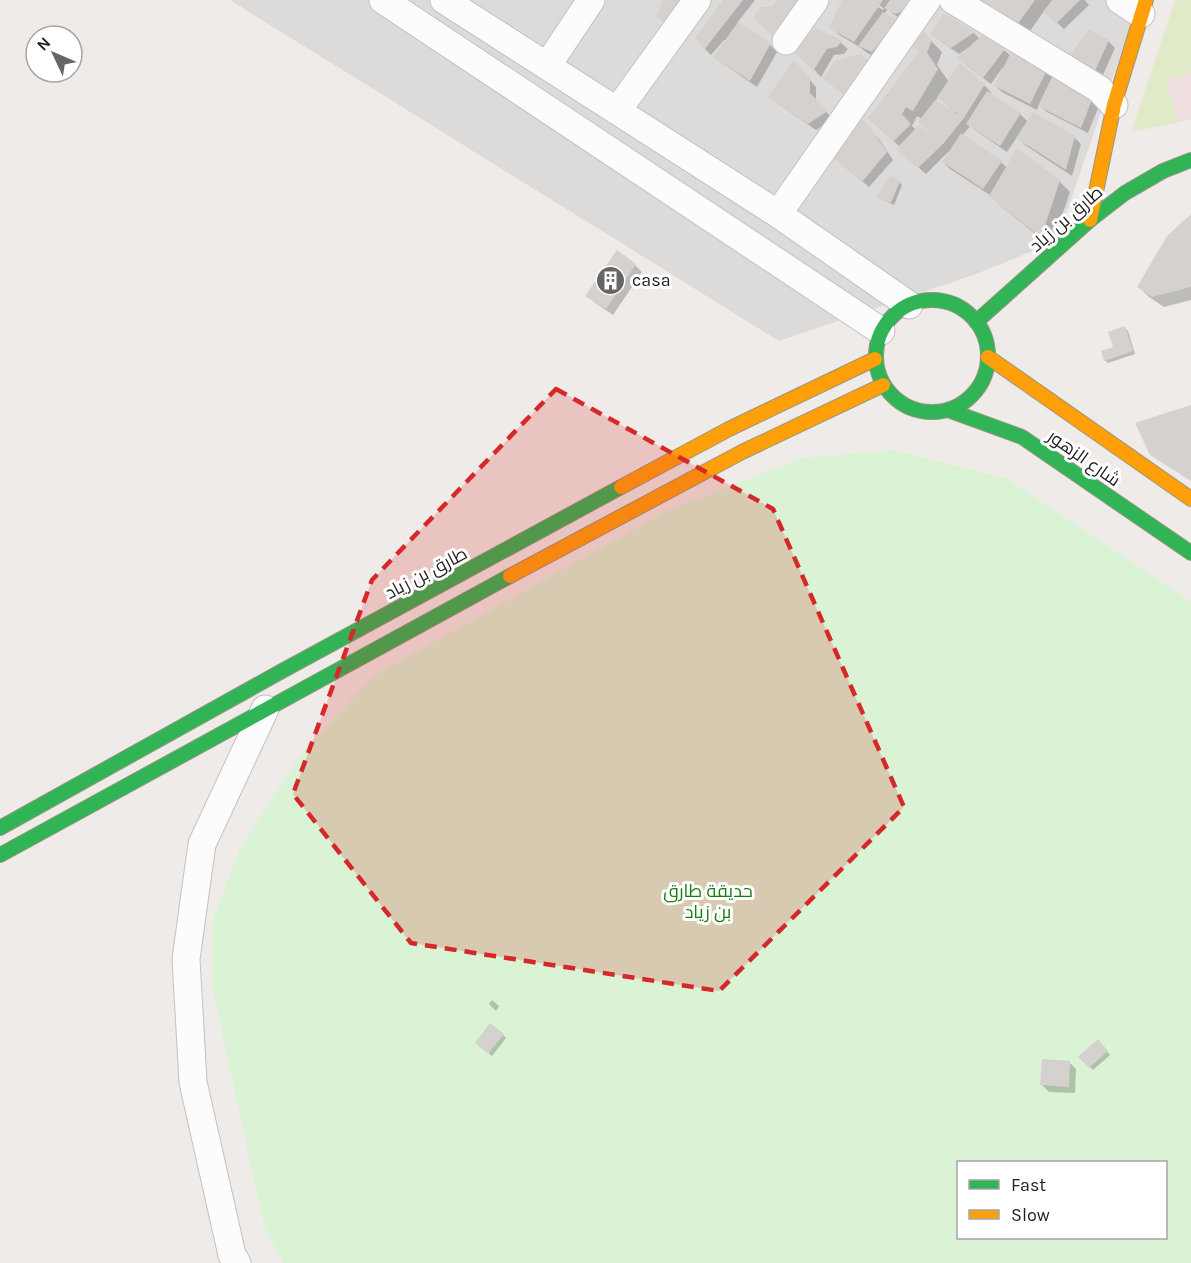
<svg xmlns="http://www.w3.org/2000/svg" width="1191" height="1263" font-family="Karla,Cairo,sans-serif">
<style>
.residential{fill:#dddbd9}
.commercial{fill:#efdfe0}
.grass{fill:#e0eac8}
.park{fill:#d9f3d4;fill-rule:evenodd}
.shadow{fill:#0003;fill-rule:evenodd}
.building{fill:#d4d1cf}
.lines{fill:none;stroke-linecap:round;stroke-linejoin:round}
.street-casing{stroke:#c3c2c0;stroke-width:29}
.fast-casing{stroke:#989580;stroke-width:16}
.slow-casing{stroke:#989580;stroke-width:16}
.street{stroke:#fcfcfc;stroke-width:27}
.fast{stroke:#30b455;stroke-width:14}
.slow{stroke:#ff9f0a;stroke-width:14}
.marked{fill:#d62828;fill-opacity:0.2;stroke:#d62828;stroke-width:4.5;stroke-dasharray:12 8;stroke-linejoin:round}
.labels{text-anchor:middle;stroke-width:6;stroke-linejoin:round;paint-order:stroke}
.street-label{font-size:18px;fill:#1f1f1f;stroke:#fff}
.poi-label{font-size:18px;fill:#1f1f1f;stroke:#fff;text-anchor:start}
.park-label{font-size:18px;fill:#177d0e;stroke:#fff}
</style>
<rect width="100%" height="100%" fill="#eeebe8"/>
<path class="residential" d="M230 0H1139L1057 241 976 274 779 341Z"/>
<path class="commercial" d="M1191 73V119L1179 122 1166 80Z"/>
<path class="grass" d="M1175 0H1191V73L1166 80 1179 122 1131 132Z"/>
<path class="park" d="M893 450 1007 479 1191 602V1263H283L264 1226 212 985V923L239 851 298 758 374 676 667 511 803 458ZM958 1162H1166V1238H958Z"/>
<path class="shadow" d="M725 0H755L737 23 770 45 777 52 757 87 722 63 715 57 726 41 724 40 711 55 705 49Z
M844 0H866L883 10 884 9 874 0H929L903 20 893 14 888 9 884 14 903 25 879 58 867 53 861 48 838 34 831 27Z
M981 0H1085L1089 5 1064 29 1044 11 1028 34 986 5Z
M944 15 974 33 980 39 982 37 1004 50 1011 56 1014 50 1101 101 1088 133 1047 112 1039 105 1037 110 1002 92 995 85 1004 69 1002 68 991 84 966 65 969 49 968 48 959 54 939 40 932 33Z
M816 30 841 43 848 49 844 54 834 55 821 77 796 51Z
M924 34 942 52 937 65 949 82 984 85 991 92 990 94 1020 114 1028 122 1074 137 1081 144 1072 176 1025 145 1017 137 1007 152 975 130 970 126 962 136 1001 162 1007 168 1059 181 1070 192 1051 247 1001 206 990 195 950 169 943 162 950 153 948 152 926 174 905 156 900 147 870 118 921 53ZM938 97 955 112 953 113 935 102ZM917 116 922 119 935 135 933 137 916 130 912 126Z
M1108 41 1115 48 1102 77 1079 61 1072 54Z
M800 68 816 87V101L833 119 816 130 777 103Z
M861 122 879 139 893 160 869 187 837 160Z
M899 182 902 185 894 205 881 199 878 196Z
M1191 216V300L1164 307 1149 297 1139 287Z
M635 265 642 272 613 315 594 302 587 295Z
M1125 328 1128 331 1135 354 1108 363 1105 360 1115 348Z
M492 1000 499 1006 496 1011 489 1004Z
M503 1035 506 1038 492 1056 480 1046Z
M1098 1041 1110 1055 1093 1070 1080 1057Z
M1069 1062 1076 1069 1075 1093 1049 1092 1042 1085Z"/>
<path class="building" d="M663 0H690L668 25 656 17Z
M723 0H743L704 50 696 37Z
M777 0H804L779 42 753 18 761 7H772Z
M842 0H869L878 6 872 0H883L854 42 829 28Z
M890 0H919L903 11 895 14 884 8Z
M981 0H1035L1017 25Z
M1052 0H1080L1056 24 1043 12Z
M883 12 904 23 885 37 872 52 858 46Z
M944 13 975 32 951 48 930 34Z
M738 22 771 43 750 81 713 57Z
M816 28 842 41 837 47 827 49 813 71 794 51Z
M1089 30 1109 40 1095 71 1070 54Z
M924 32 932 40 927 53 938 69 913 111 906 107 902 114 911 124 893 142 868 118 919 52 911 45Z
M982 35 1005 49 983 78 957 58Z
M1013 48 1049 66 1030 104 994 86Z
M861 54 874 68 848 98 822 78 836 60Z
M794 60 810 78V93L828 111 808 124 768 97Z
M960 63 985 84 964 118 943 144 918 168 896 149 919 125 937 139 918 122 935 100 960 116 937 97Z
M1055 71 1095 92 1081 128 1038 106Z
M987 91 1021 113 1000 146 966 124Z
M1033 112 1075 136 1066 170 1016 138Z
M861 119 872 130 887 152 862 182 828 154Z
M961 133 1002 161 983 189 942 162Z
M1017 148 1060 180 1041 238 989 196Z
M890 176 900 181 891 203 876 197Z
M1191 214V287L1152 297 1137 287 1167 236Z
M617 250 636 264 606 309 585 296Z
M1125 326 1133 351 1104 361 1101 351 1113 347 1108 332Z
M1191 405V481L1150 455 1135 423Z
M490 1023 504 1034 488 1054 475 1043Z
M1098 1039 1108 1051 1089 1068 1078 1057Z
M1042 1059 1070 1061 1069 1087 1040 1085Z"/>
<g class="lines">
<defs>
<path id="street" d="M383 0 881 331
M444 0 778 214 909 305
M953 0 1099 89 1114 105
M1120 0 1141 14
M786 41 815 0
M547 66 591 0
M617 111 697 0
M778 214 927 0
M237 1263 232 1255 193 1082 186 959 202 844 265 709"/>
<path id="fast" d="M876 356a56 56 0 1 1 112 0a56 56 0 1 1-112 0Z
M976 322 1090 220 1125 193 1163 171 1191 160
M948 410 1022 437 1191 553
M0 828 282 671 621 487
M0 855 510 576"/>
<path id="slow" d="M1090 220 1114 105 1146 0
M988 357 1191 499
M621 487 729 429 875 359
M510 576 742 452 883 385"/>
</defs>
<use href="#street" class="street-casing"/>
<use href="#fast" class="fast-casing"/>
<use href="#slow" class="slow-casing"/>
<use href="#street" class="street"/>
<use href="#fast" class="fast"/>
<use href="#slow" class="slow"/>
</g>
<path class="marked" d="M556 389 773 509 904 807 719 991 411 943 293 794 372 580Z"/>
<defs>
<symbol id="building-disc" viewBox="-11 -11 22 22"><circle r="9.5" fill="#676665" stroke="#fff"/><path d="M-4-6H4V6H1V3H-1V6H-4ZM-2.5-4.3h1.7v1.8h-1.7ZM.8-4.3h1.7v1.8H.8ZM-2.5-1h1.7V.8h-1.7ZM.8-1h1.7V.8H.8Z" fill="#fff"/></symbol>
</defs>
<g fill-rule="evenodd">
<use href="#building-disc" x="594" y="264" width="33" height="33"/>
</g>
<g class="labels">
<g class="street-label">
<text transform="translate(1066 219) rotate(-41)" y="6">طارق بن زياد</text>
<text transform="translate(1084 458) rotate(35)" y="6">شارع الزهور</text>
<text transform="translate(426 573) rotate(-28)" y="6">طارق بن زياد</text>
</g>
<g class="poi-label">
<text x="632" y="286">casa</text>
</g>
<g class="park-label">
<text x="708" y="897">حديقة طارق<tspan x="708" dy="21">بن زياد</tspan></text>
</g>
</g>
<rect x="957" y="1161" width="210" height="78" fill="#ffffff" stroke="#a5a5a5" stroke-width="1.5"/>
<rect x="969" y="1180" width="30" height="9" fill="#30b455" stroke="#a5a5a5" stroke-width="1.5"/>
<text x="1011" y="1191" font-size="18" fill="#1f1f1f">Fast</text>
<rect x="969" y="1210" width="30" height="9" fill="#ff9f0a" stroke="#a5a5a5" stroke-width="1.5"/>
<text x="1011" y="1221" font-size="18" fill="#1f1f1f">Slow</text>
<g transform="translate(54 54) rotate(314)"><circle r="28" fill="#ffffff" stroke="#a5a5a5" stroke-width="1.5"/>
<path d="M0-4.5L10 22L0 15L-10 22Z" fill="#676665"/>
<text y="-9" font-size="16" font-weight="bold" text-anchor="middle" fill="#1f1f1f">N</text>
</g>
</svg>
